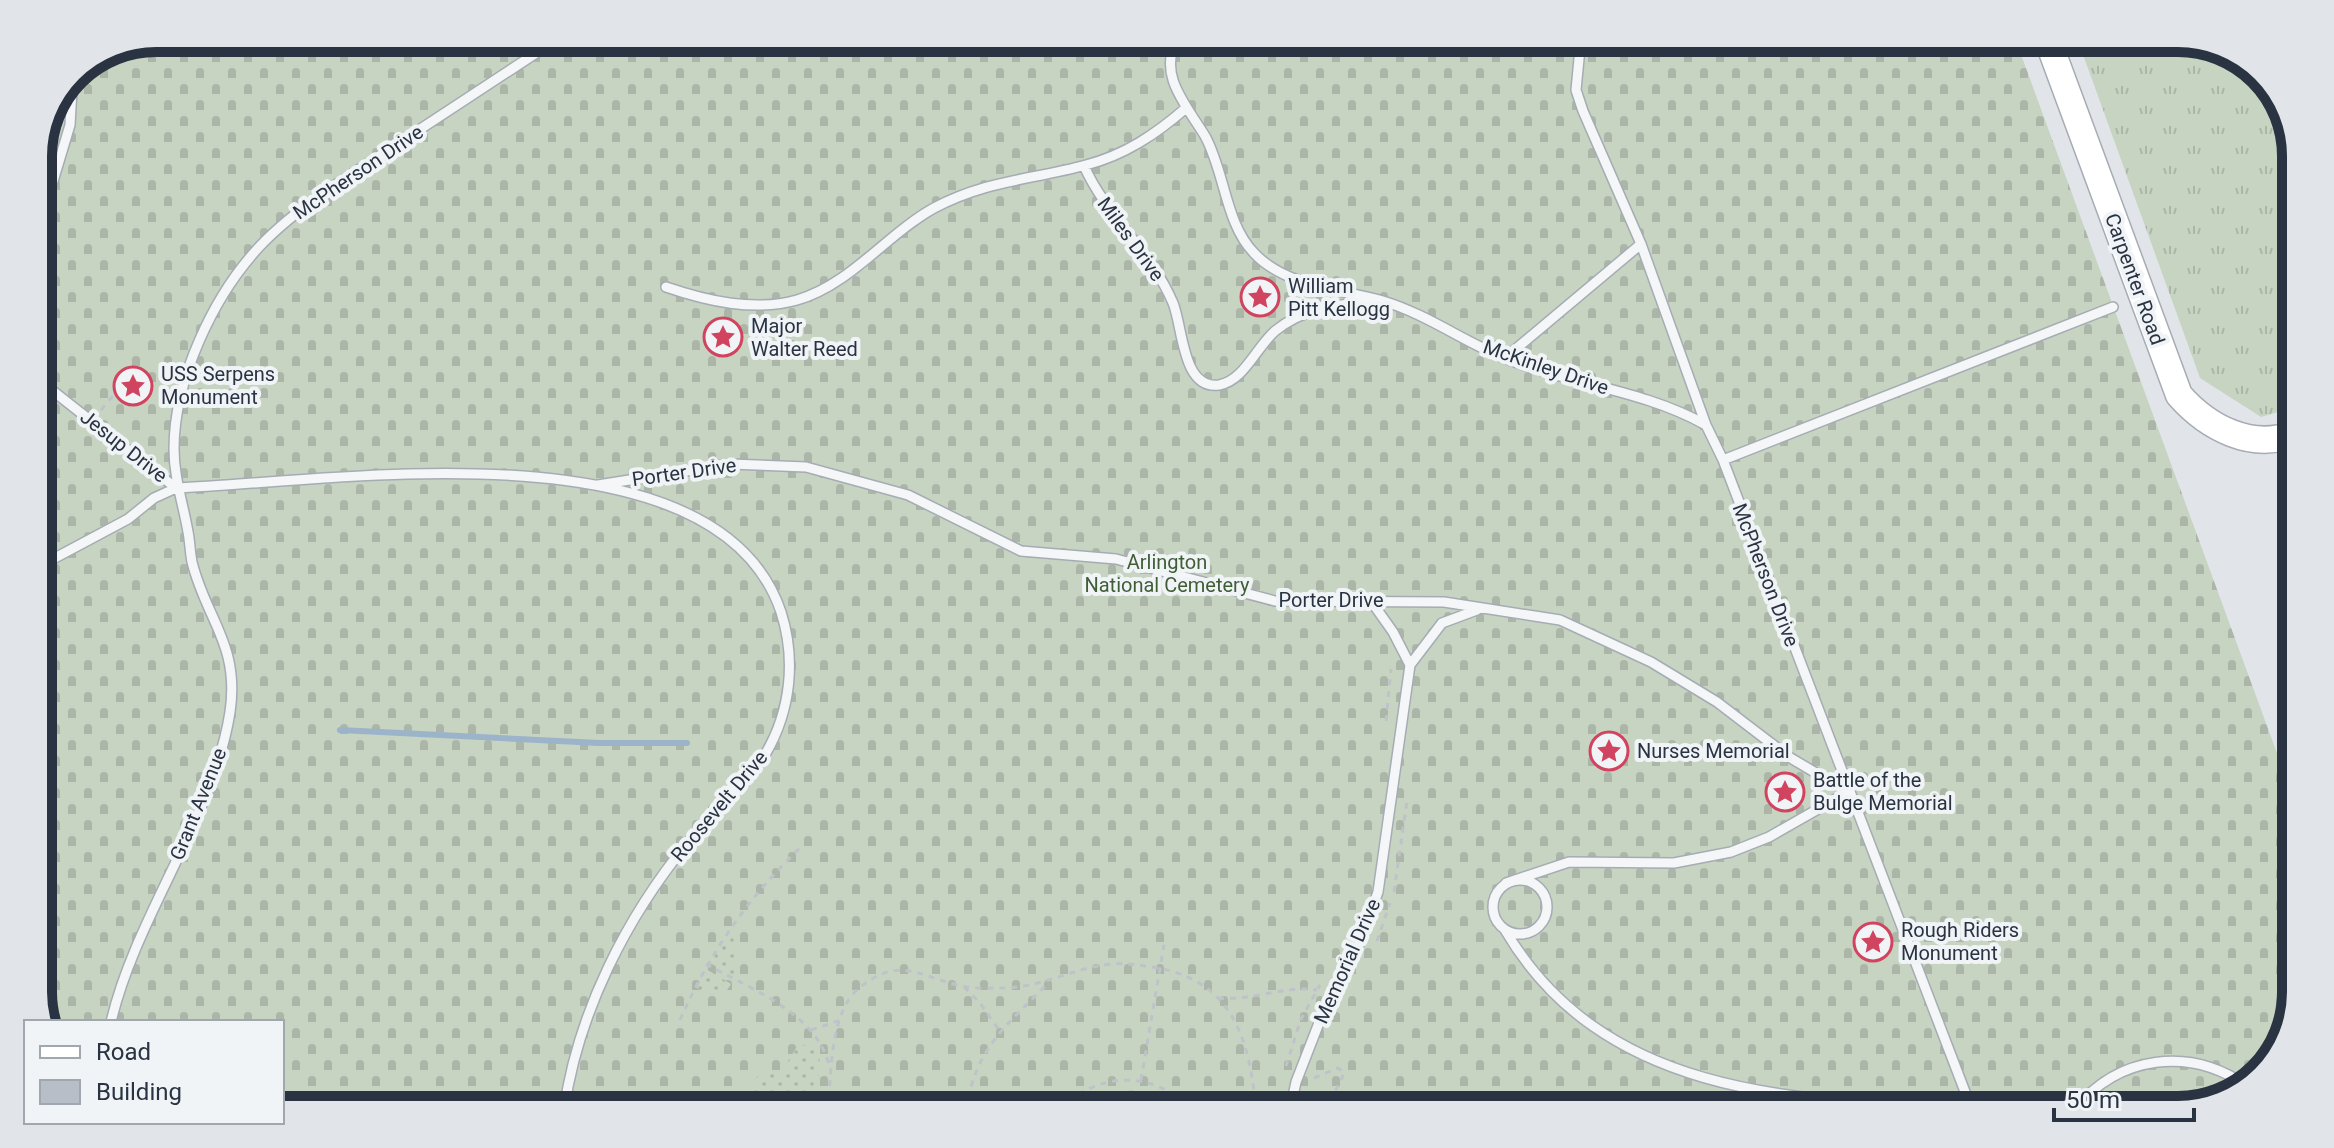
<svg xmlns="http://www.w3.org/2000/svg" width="2334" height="1148" font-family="Roboto,sans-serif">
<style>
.grass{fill:url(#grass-tufts)}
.cemetery{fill:url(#cemetery-stones)}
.garden{fill:url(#garden-dots)}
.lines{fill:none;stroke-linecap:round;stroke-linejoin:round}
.stream{stroke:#9cb4ca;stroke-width:6}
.building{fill:#b8bec7}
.lane-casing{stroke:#a6acb4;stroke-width:12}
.secondary-casing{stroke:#a6acb4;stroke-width:29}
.path{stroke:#bfc3c9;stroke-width:3;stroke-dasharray:6 6;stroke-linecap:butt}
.lane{stroke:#f4f6f8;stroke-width:9}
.secondary{stroke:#fff;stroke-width:26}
.labels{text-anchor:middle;stroke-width:8;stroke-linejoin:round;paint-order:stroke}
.street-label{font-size:20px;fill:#293342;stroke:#f1f4f7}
.poi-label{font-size:20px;fill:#293342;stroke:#f1f4f7;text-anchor:start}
.park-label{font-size:20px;fill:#3f5e36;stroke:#f1f4f7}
.rim{fill:none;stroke:#293342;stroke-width:10}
</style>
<defs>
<pattern id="grass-tufts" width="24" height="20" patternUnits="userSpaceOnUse" patternTransform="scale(2)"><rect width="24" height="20" fill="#c7d4c2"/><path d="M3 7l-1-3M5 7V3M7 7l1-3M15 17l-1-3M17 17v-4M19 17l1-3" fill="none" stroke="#abb6a8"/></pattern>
<pattern id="cemetery-stones" width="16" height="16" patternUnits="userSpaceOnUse" patternTransform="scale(2)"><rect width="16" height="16" fill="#c7d4c2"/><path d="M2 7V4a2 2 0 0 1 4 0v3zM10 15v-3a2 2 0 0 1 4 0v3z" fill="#abb6a8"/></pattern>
<pattern id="garden-dots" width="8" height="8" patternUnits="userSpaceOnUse" patternTransform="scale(2)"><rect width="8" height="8" fill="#c7d4c2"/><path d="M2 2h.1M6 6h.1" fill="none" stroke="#abb6a8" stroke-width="1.8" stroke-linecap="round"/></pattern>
</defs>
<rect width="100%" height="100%" fill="#e1e5ea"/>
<path class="grass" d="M2077 38H2178L2230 50 2276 91 2296 149V407L2261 417 2200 378Z"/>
<path class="cemetery" d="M156 38H2015L2296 805V992L2284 1044 2243 1090 2178 1110H282V1022H46L38 1000V149L73 72Z"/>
<path class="garden" d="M730 932 735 943 736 977 710 963Z
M706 969 731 984 727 990 706 994 697 988Z
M803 1045 813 1046C833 1074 808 1097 781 1105L757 1099C746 1073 764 1073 783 1070L796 1048Z"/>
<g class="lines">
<path class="stream" d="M340 730 599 743H687"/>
</g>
<path class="building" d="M1129 1090 1152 1094 1150 1110H1127Z"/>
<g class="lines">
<defs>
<path id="lane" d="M1178 38C1156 74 1187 106 1205 136 1225 172 1225 223 1254 253 1286 287 1340 289 1383 301 1426 314 1463 341 1504 358 1569 384 1644 390 1706 425
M1581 38 1576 90 1583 111 1641 244 1706 425 1723 460 1972 1110
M1084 166C1107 217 1151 251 1173 303 1183 327 1182 390 1219 385 1244 381 1257 346 1275 331 1303 308 1338 304 1372 302
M38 231 70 125 73 72
M666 287C707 301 754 312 797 300 850 285 887 234 934 208 987 180 1031 180 1086 165 1125 155 1156 134 1186 108
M1505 358 1641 244
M38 370 53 391 176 488
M1723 460 2113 307
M598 485 730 464 806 467 908 495 1021 551 1116 559 1275 601 1444 602 1560 620 1651 662 1717 702 1789 757 1848 792 1769 837 1731 852 1674 863 1569 862 1506 883
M38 567 128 519 154 498 176 488C332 482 716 419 781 612 796 659 791 710 766 753 747 786 714 811 689 841 627 916 578 1012 564 1110
M1371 601 1393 632 1410 665
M1493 907a27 27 0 1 1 54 0a27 27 0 1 1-54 0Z
M1505 930C1604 1098 1798 1101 1971 1108
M111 1022C135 918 214 816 230 712 240 645 206 619 192 562 190 552 190 542 188 532 183 503 174 478 174 449 174 380 213 296 260 246 278 227 299 211 320 195L559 38
M1290 1110 1296 1082 1322 1015 1358 947 1378 892 1410 665 1442 623 1477 610
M2074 1110C2119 1055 2189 1046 2247 1086"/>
<path id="secondary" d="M2047 38 2179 395C2207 427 2252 452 2296 433"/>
</defs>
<use href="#lane" class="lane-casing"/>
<use href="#secondary" class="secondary-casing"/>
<path class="path" d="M101 410 112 397 129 390
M1386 721 1391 669
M1394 892 1407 801
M1377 941 1390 903
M706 964C750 989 819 1013 830 1069
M964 987 980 1003 999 1030
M1218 998C1254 1001 1284 985 1317 990
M680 1020C710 952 749 896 803 845
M811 1030 841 1020
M1286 1066 1301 1019 1320 985
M1314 1078 1338 1068 1344 1072 1340 1084 1320 1110
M1141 1080 1164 945
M829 1098C831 1066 832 1010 859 988 900 955 918 976 961 986 974 989 990 988 1003 988 1039 988 1069 970 1104 965 1123 962 1140 965 1158 968 1234 982 1250 1042 1256 1110
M519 1106 536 1110
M804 1110 813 1101 829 1098 849 1110
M945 1110H969
M966 1110C976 1047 1006 1026 1048 983
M1061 1110C1067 1099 1079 1093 1091 1088 1129 1071 1165 1083 1195 1110
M1270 1110 1278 1092"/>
<use href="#lane" class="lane"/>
<use href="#secondary" class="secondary"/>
</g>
<defs>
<symbol id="sight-ring" viewBox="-11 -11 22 22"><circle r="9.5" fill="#f1f4f7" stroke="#d1445f" stroke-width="1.5"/><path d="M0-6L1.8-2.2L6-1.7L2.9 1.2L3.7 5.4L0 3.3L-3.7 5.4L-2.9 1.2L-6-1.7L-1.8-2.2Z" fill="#d1445f"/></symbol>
</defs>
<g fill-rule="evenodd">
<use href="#sight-ring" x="1238" y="275" width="44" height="44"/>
<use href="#sight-ring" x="701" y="315" width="44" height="44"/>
<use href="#sight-ring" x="111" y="364" width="44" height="44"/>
<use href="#sight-ring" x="1587" y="729" width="44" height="44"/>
<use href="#sight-ring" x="1763" y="770" width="44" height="44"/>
<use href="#sight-ring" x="1851" y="920" width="44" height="44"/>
</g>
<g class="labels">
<g class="street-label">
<text transform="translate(358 172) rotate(-34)" y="7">McPherson Drive</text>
<text transform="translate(1131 239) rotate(54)" y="7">Miles Drive</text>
<text transform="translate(2135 279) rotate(70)" y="7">Carpenter Road</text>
<text transform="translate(1546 367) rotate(19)" y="7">McKinley Drive</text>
<text transform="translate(124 446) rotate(38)" y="7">Jesup Drive</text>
<text transform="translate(684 472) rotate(-8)" y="7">Porter Drive</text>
<text transform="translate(1766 575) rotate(69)" y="7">McPherson Drive</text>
<text x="1331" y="607">Porter Drive</text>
<text transform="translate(198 804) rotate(-68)" y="7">Grant Avenue</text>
<text transform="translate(719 806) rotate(-50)" y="7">Roosevelt Drive</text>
<text transform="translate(1347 961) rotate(-66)" y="7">Memorial Drive</text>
</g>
<g class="poi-label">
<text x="1288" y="293">William<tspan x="1288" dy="23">Pitt Kellogg</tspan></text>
<text x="751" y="333">Major<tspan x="751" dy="23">Walter Reed</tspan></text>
<text x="161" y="381">USS Serpens<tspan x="161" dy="23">Monument</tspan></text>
<text x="1637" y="758">Nurses Memorial</text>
<text x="1813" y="787">Battle of the<tspan x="1813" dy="23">Bulge Memorial</tspan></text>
<text x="1901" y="937">Rough Riders<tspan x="1901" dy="23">Monument</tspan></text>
</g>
<g class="park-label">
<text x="1167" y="569">Arlington<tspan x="1167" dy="23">National Cemetery</tspan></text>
</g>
</g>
<path d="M0 0H2334V1148H0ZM156 52H2178A104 104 0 0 1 2282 156V992A104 104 0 0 1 2178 1096H156A104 104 0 0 1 52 992V156A104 104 0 0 1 156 52Z" fill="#e1e5e9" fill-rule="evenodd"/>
<path class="rim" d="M156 52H2178A104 104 0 0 1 2282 156V992A104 104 0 0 1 2178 1096H156A104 104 0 0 1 52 992V156A104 104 0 0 1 156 52Z"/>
<rect x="24" y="1020" width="260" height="104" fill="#f1f4f7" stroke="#a1a7af" stroke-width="2"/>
<rect x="40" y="1046" width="40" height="12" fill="#ffffff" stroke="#a1a7af" stroke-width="2"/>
<text x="96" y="1060" font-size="24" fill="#293342">Road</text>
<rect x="40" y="1080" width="40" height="24" fill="#b8bec7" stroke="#a1a7af" stroke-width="2"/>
<text x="96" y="1100" font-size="24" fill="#293342">Building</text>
<path d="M2054 1108v12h140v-12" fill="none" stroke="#293342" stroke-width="4"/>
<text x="2066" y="1108" font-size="24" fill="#293342" stroke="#f1f4f7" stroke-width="6" paint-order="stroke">50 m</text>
</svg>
